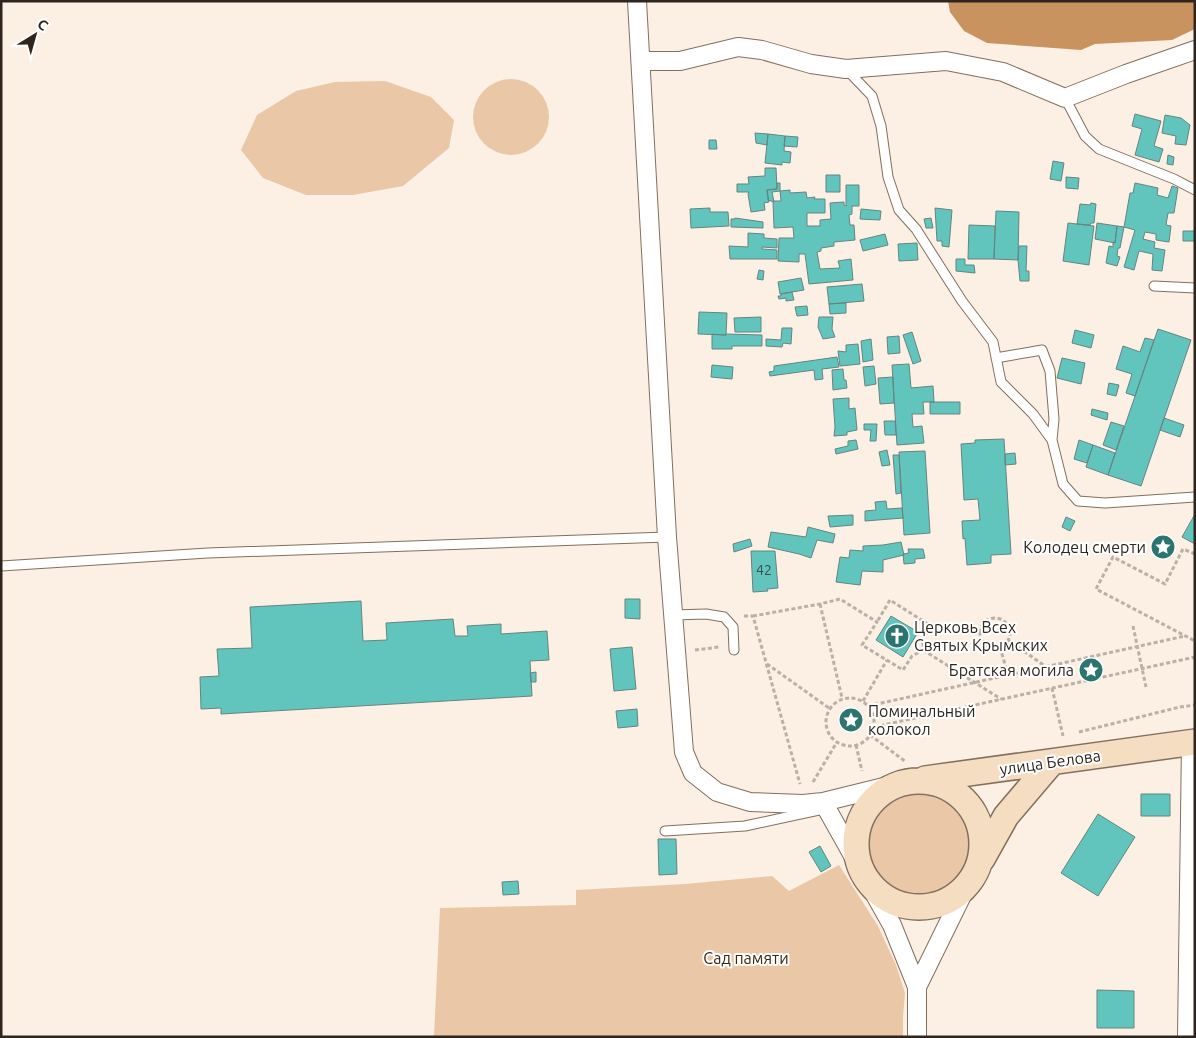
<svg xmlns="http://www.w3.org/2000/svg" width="1196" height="1038" font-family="Ubuntu,sans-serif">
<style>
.green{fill:#eac7a7}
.water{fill:#c99360}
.building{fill:#62c5bd;stroke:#658481}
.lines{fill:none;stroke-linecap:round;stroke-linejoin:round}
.service-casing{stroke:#826f5d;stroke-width:11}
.minor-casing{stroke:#826f5d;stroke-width:20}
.secondary-casing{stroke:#826f5d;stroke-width:28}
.path{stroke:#bbb0a5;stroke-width:3;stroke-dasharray:4 2.5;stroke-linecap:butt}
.service{stroke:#fff;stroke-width:9}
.minor{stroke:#fff;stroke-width:18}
.secondary{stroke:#f5ddc2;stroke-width:25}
.labels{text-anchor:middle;stroke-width:4;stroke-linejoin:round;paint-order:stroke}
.number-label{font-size:14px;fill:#3a4d46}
.poi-label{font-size:16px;fill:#2d251e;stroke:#fff;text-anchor:end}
.street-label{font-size:16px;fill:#2d251e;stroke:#fff}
.park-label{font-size:16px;fill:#3c250e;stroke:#fff}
</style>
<rect width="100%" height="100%" fill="#fcefe3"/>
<path class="green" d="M473 117a38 38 0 1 1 76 0a38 38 0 1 1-76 0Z
M385 81 431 97 454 120 449 148 403 186 353 195H306L263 178 241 150 257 115 296 91 335 82Z
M869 845a50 50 0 1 1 100 0a50 50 0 1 1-100 0Z
M839 865 878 926 896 965 905 993 903 1017V1037H434L440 908 576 905V890L685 884 772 876 789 891Z"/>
<path class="water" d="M948 1H1195V29L1172 40 1095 44 1081 50 987 43 964 31 950 12Z"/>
<path class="building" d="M1135 114 1161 121 1154 146 1163 149 1159 162 1135 155 1142 129 1132 126Z
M1165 115 1181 118 1190 125 1186 145 1175 144 1176 136 1162 133Z
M755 133 768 134 767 145 756 143Z
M768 134 785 136 784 151 791 152 790 163 782 162V165L765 163Z
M785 136 798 137 797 147 784 146Z
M709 140H716L717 149H709Z
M1168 155 1174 157 1173 165 1167 164Z
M1053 161 1064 163 1061 181 1050 179Z
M765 168H776L777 189 767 190 769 202 764 203 765 210 751 212 748 194 749 192H737V184H749L748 177 765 176Z
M826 175H840V192H826Z
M1066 177 1079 178 1078 189 1066 188Z
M777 183H780V191L772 192 774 202 768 200 767 190 777 189Z
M1135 183 1158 188 1157 195 1168 198 1172 186 1178 188 1174 213H1168L1166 225 1171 226 1169 242 1156 240V234L1145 232 1143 239 1155 242 1154 248 1165 250 1162 271 1152 270 1153 254 1139 251 1134 270 1124 267 1135 230 1124 227 1130 193H1133Z
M846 185H859V206H852V214L849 215 850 225H854L855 240 834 242V246L821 248V251L817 252 820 269 840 268 838 261 851 259 853 280 809 284 805 254H799V262L778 261 779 238H794L793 227 774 228 773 201H781L780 191 790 190V193L806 192 807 198 815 197 814 199H825V213H807V226H820V220L831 219 830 203 844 202V205L846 206Z
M1091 203 1096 204 1094 223H1091L1090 225 1077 224 1080 204 1090 205Z
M710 208V212H728L729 226 691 228 690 209Z
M935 208 952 210 949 247 942 246V241H937Z
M861 209 881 211 880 220 860 219Z
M996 211 1019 212 1018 260 994 259Z
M735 218 763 222V228L731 227V219H735Z
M931 218 933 228H926L924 219Z
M1068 223 1094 226 1089 265 1063 261Z
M1097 223 1117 226 1115 243 1095 239Z
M969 225 995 226 994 259H968Z
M1117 226 1124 227 1120 248H1118L1117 256 1120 257 1117 266 1106 263 1109 246 1113 247V242L1115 243Z
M1183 231H1195V241H1183Z
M748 233 764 234V238L777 239V248L762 247V249L777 250V259H730L729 246 748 247Z
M885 234 888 245 863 251 860 240Z
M917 243 918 260 899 261 898 244Z
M1019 246H1027L1026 271H1029V281H1020L1018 260Z
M956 259H965V265H974L975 273 956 271Z
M759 270 764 271 763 280 757 279Z
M801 278 804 290 780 294 778 282Z
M862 284 864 301 829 304 827 287Z
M792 292 794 300 786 301V298L779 299 778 296H781V294Z
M846 303V313L830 314 829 304Z
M807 306 808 315 797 316 795 307Z
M699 312 727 313 726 335 698 334Z
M761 317V332H735L734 318Z
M819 317H833L832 329 835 337 823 339 818 327Z
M782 328H792L791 344 783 343 782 347 766 346V339L781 340Z
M1158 329 1191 340 1141 486 1108 475Z
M1075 330 1094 335 1091 348 1072 343Z
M912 332 921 361 913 364 903 335Z
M712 334 726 335V334L762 335V346H732V349H712Z
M899 336 900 353 888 354 887 337Z
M1145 338 1154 340 1135 396 1126 393 1132 374 1116 369 1123 346 1140 352Z
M871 339 873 360 863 362 861 341Z
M858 344 860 364 840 366 838 351 846 352V345Z
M837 357 839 367 822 369 823 379 815 380 814 370 770 376 769 372 774 371V366Z
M1062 358 1085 363 1081 384 1057 378Z
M909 364 911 388 933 386 934 402H923L924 414H912L913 427 922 426 924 443 897 445 892 365Z
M712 365 733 367 732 379 711 377Z
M874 366 876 384 865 386 863 367Z
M843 369 844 380H846L847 388 833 390 832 370Z
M893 377 894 403 880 404 878 378Z
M1109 383 1119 385 1116 396 1107 394Z
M849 398V409L855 408 857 430 847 432V435L834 436 835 427 833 399Z
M930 402H960V414H930Z
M1092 409 1108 413 1107 420 1091 415Z
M1164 418 1184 425 1180 437 1160 430Z
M884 421H895L896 435H885Z
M1111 422 1124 426 1116 450 1103 445Z
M864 424H877L876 441H870L871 430H864Z
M1004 439 1011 554 991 555V563L967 565 965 538 963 539 962 521 980 520 978 499 964 500 961 444 975 443V440Z
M856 440 858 449 836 454 835 449 848 446V441Z
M1079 440 1093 445 1087 463 1074 459Z
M1093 445 1115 453 1108 475 1086 467Z
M887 450 890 465 882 466 879 452Z
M925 451 930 533 904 535 899 452Z
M1015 453 1016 464 1005 465V454Z
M893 455H899L901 493 896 494Z
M886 501 887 509 902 508 903 518 865 521V511L876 510 875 502Z
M1195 514V544L1182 537Z
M853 515V525L830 527 828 516Z
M1066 517 1075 521 1070 531 1062 527Z
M808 527 835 534 833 543 817 540 811 558 799 554 768 547 771 532 806 537Z
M750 539 752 546 734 552 733 544Z
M901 542 904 555 883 560V572L862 571 860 585 836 582 840 557 849 558 850 550 863 551V546L883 545Z
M908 549H923L925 558 915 559V563L904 564 903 554 909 553Z
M751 551H775L778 588 767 589 768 591 753 592Z
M625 599H640V619L625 618Z
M361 601 363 641 387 640 386 623 453 619 455 636H468L467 626 501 624V634L547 631 549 660 530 661 532 696 221 714V708L201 709 200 677 219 676 217 649 252 648 250 607Z
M891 616 918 632 903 657 876 640Z
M632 647 636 689 614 691 610 649Z
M536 672V682H531L530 673Z
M637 709 638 726 618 728 616 711Z
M1141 794H1170V816H1141Z
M1098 814 1135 837 1098 896 1061 873Z
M658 839H676L677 874 659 875Z
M820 846 831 866 821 872 809 852Z
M518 881 519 894 503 895 502 882Z
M1097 990 1134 991V1028H1097Z"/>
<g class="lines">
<defs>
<path id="service" d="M847 70 872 96 881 126 888 177 899 210 916 229 962 301 993 342 1001 382 1033 414 1052 440 1063 484 1078 501 1105 503 1195 497
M1065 98 1085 136 1099 149 1174 179 1195 190
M1154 286 1195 288
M996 358 1042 350 1050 371 1054 419 1052 440
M1 566 208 553 667 537
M673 615 706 614 724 617 733 627 734 650
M665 831 745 826 819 810"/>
<path id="minor" d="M637 1 667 537 684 752 693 773 717 792 750 802 803 804 823 802 904 782
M641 61H680L738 47 762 50 811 64 846 69 946 61 1003 72 1065 98 1126 74 1195 50
M823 802 892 925 917 987V1037
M917 987 970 879
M1187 1037 1191 743"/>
<path id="secondary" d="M925 779 1195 742
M856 844a63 63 0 1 1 126 0a63 63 0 1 1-126 0Z
M982 859 1006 816 1052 762"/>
</defs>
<use href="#service" class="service-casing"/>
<use href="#minor" class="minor-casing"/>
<use href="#secondary" class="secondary-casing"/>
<path class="path" d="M1195 554 1183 549 1165 584 1113 557 1096 589 1195 641
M820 604 842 698
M744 616H753L800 784
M753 616 820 604 840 599 877 622 862 645 903 670 912 656 923 650V638L931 626 890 600 877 622
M980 633a15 15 0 1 1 30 0a15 15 0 1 1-30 0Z
M1133 626 1146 687
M1008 640 1045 666
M1000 647 1008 675
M695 650 719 647
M923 650 1001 699
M767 664 829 708
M1052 688 1063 736
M826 722a24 24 0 1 1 48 0a24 24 0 1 1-48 0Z
M863 701 887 660
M868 706 1185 636
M874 727 1195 657
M1079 732 1180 707 1195 705
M870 735 906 762
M856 745 862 771
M813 782 837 742"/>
<use href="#service" class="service"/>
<use href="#minor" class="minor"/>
<use href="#secondary" class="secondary"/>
</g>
<defs>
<symbol id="sight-disc" viewBox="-11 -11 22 22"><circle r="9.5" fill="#2b746f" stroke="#fff"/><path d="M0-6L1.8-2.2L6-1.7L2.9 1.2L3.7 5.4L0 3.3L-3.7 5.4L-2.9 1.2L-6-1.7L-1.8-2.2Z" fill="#fff"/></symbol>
<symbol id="church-disc" viewBox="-11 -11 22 22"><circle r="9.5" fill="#2b746f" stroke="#fff"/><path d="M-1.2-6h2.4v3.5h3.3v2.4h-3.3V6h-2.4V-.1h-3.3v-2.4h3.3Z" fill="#fff"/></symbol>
</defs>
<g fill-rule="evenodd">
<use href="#sight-disc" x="1149" y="533" width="28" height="28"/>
<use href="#church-disc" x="883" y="622" width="28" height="28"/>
<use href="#sight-disc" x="1077" y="656" width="28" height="28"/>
<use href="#sight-disc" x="837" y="706" width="28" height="28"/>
</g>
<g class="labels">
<g class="number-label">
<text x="764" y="575">42</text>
</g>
<g class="poi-label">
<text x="1146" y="553">Колодец смерти</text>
<text x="914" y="633" text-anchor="start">Церковь Всех<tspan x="914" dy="18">Святых Крымских</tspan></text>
<text x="1074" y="676">Братская могила</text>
<text x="868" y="717" text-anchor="start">Поминальный<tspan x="868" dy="18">колокол</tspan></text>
</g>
<g class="street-label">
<text transform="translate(1050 762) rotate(-8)" y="6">улица Белова</text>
</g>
<g class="park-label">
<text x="746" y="964">Сад памяти</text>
</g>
</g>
<rect width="1196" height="1038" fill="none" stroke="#2d251e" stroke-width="5"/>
<g transform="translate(35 35) rotate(37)" stroke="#ffffff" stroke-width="4" paint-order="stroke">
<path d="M0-4L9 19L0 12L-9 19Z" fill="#2d251e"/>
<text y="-8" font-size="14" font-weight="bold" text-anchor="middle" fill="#2d251e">С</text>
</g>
</svg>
